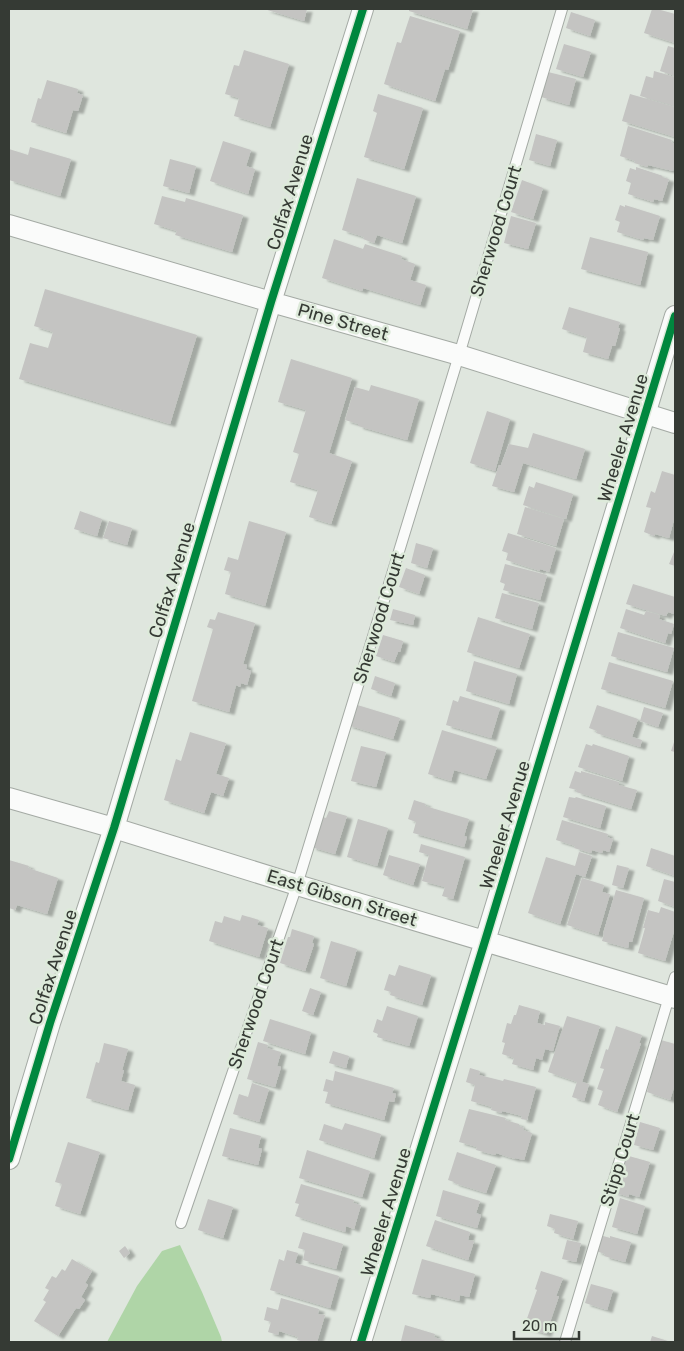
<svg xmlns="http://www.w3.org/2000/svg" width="684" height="1351" font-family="Rubik,sans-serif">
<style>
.forest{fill:#afd5a7}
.building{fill:#c4c4c2;filter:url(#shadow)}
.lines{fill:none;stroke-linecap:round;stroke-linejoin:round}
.service-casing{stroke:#a4aaa4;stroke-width:12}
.minor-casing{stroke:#a4aaa4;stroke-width:22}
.service{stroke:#fafbfa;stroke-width:10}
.minor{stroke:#fafbfa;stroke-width:20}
.cycleway-casing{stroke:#ddeada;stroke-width:11}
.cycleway{stroke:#00873e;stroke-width:8}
.labels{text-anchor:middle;stroke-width:5;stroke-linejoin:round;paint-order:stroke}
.street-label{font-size:18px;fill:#353a34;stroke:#ddeada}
</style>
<defs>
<filter id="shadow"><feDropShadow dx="5.5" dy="3" stdDeviation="1" flood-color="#0004"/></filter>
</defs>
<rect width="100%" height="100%" fill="#dfe6de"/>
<path class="forest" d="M180 1245 202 1292 221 1337 222 1342H107L137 1286 162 1251Z"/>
<path class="building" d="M264 9H307L304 21Z
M409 9H473L467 29 409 11Z
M652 9H657L675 14V43L644 33Z
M571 12 595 20 590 36 566 28Z
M410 16 460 31 448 70 445 69 435 101 384 84 397 42 401 43Z
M564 44 591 52 583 77 556 69Z
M668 46 675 48V76L660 71Z
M244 50 289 64 270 127 234 116 239 98 225 94 234 65 239 66Z
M654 71 675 77V106L640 96 646 76 653 78Z
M548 72 576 79 569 105 541 97Z
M47 80 78 89 77 93 83 95 78 111 73 110 66 133 31 122 38 98 41 99Z
M378 94 423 108 404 169 364 157 377 113 373 111Z
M630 94 675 107V137L622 121Z
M628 126 672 140 671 142 675 144V163L673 171 648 165V167L634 163 635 161 620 156Z
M536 134 557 140 550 166 529 160Z
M223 141 251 150 246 166 255 169 248 194 210 181Z
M30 147 71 159 60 196 9 180V149L28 155Z
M170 159 196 166 189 193 163 186Z
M636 167 663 176 662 177 669 179 662 201 654 199 653 202 628 194 631 183 626 181 630 168 636 170Z
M357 178 416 196 402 243 377 235 374 243 363 239 364 237 342 230Z
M522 180 543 188 533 219 511 212Z
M162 196 185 202 186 198 243 215 232 252 175 235 177 231 154 224Z
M620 205 625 207V205L660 216 653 240 644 238 643 240 617 232 620 222 615 220Z
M511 216 536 223 528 249 504 243Z
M590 237 648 252 640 285 581 269Z
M334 239 363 249 365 244 402 256 401 259 415 264 410 280 426 285 420 305 363 288 362 291 322 278Z
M45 289 197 335 170 424 19 379 30 343 48 348 53 332 34 326Z
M569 307 620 322 618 328H620L615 346H612L608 359 583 352 587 337 562 329Z
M291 359 352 378 329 453 352 461 331 524 309 517 318 490 290 482 299 454 293 452 306 410 278 402Z
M371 385 419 399 407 440 358 426V424L345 420 355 387 369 391Z
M487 411 510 419 495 471 470 463Z
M533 433 585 449 576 479 523 463 514 492 492 486 499 465H501L509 444 528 448Z
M662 471 675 475V516L669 538 655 534 654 536 644 532 651 508 646 507 651 491 655 493Z
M536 482 573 494 566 519 523 505 529 486 534 488Z
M525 507 564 519 556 546 517 534Z
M80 511 102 519 97 536 74 529Z
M109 521 132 528 127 545 103 538Z
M249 521 286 532 265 606 225 594 231 572 224 570 228 557 238 560Z
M508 533 556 548 549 572 540 569V571L506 560 508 553 502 551Z
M416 543 433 548 427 568 411 563Z
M674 552H675V566L669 564Z
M505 564 547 575 540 600 503 590 505 584 500 582Z
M406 568 425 575 419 594 399 587Z
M633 584 675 597 674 614 668 612 666 616 626 604Z
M502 593 539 603 532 629 495 618Z
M393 609 415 615 413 625 390 620Z
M626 609 644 615 646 611 660 615 659 619 674 624 671 634 668 633 665 643 620 628Z
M218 612 255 623 243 664 247 665 246 669 251 671 247 685 241 683 240 687 236 685 229 712 192 701 213 629 207 627 210 619 215 620Z
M478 617 530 634 519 668 467 652Z
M618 632 674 648 667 672 611 656Z
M383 635 403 641 400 652H398L394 662 376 656Z
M474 661 517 674 509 704 466 691Z
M609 662 673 681 665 708 601 689Z
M375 676 395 683 391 696 371 689Z
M460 696 500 708 491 738 446 725 453 700 458 702Z
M354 704 400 718 393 739 347 725Z
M597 705 638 719 632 737 642 740 640 747 596 733 597 731 589 728Z
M644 707 663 713 658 727 640 721Z
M442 730 497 747 486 779 454 770 451 781 428 774Z
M190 732 226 743 216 774 229 778 223 796 211 792 204 813 164 800 176 759 181 761Z
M675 739V752L671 751Z
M586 744 592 746 593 744 629 756 622 781 578 767Z
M361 746 386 752 376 787 351 781Z
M575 771 581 773V771L619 782V785L637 790 631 809 576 792 577 790 569 788Z
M569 797 575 798 576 797 606 806 600 828 563 817Z
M414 800 426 804 425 806 469 819 464 836 467 837 464 847 413 833 416 822 408 819Z
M329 811 347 816 335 854 311 847 320 816 326 818Z
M358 819 388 828 377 866 347 857Z
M562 820 608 834 607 837 613 839 609 852 603 850 602 853 592 850 591 853 574 848 575 846 556 840Z
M421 844 465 857 453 899 442 896 445 887 422 881 429 855 419 852Z
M651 848 675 856V876L646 866Z
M579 852 592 856 585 877 576 874 560 924 528 913 546 857 575 866Z
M389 855 420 864 413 885 383 875Z
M9 860 29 866 28 868 58 878 47 914 17 905 15 910 9 908Z
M617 865 629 868 623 888 612 885Z
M582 878 604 885 602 892 610 894 598 935 567 925Z
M664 879 675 882V907L658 901Z
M616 890 644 898 632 942H629L628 948 602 941 604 934H603Z
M661 907 675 912V928L665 961 638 953 645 928H643L648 910 659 913Z
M242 915 259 920 257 925 268 928 259 957 209 941 215 921 222 923 224 916 240 921Z
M292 929 314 936 312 943 314 944 305 971 280 963 288 937H290Z
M331 941 357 949 346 986 320 978Z
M399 965 431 975 422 1005 390 995 391 992 384 990 389 974 395 976Z
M310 988 321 992 313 1015 302 1011Z
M519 1005 540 1011 537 1023 545 1025V1022L560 1026 553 1051 545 1049 542 1060 536 1058 533 1070 512 1064 514 1058 502 1054 505 1043 502 1042 507 1023 511 1024 514 1015H516Z
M387 1006 418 1016 409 1046 377 1037 378 1034 373 1032 377 1019 382 1021Z
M567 1016 600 1026 582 1082 589 1084 584 1101 572 1097 577 1082 548 1072Z
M270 1019 311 1032 305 1054 263 1041Z
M616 1026 642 1035 639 1043H641L617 1112 598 1105 603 1091 597 1089 604 1069 600 1068 606 1049 608 1050Z
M661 1040 675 1044V1084L670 1100 647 1092 652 1073H650L654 1058 657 1059Z
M258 1042 268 1045 267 1048 281 1052 277 1066 281 1067 275 1087 247 1079Z
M104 1043 128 1049 122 1070H124L121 1081 135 1085 128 1110 86 1098 96 1062 99 1063Z
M333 1051 349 1056 346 1068 329 1063Z
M470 1068 480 1071 479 1075 503 1081 504 1079 536 1087 527 1120 521 1119 522 1116 502 1111V1113L491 1110 492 1107 471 1101 475 1085 466 1082Z
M335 1071 394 1088 392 1093 396 1094 394 1102 389 1101 384 1120 325 1103 328 1092 323 1091 326 1079 333 1081Z
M252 1083 269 1089 259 1122 233 1114 239 1094 248 1097Z
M469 1109 506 1118 505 1120 519 1124V1126L524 1128 523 1130 532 1133 524 1160 515 1158V1159L496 1153 495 1155 476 1150 477 1147 459 1142Z
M640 1122 660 1128 653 1150 634 1145Z
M345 1123 381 1134 374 1158 319 1140 324 1124 342 1130Z
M230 1128 261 1136 258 1148 262 1149 258 1165 222 1156Z
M68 1142 100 1152 80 1214 55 1206 62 1184 55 1182Z
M307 1150 370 1171 362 1197 299 1178Z
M457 1152 496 1165 486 1193 454 1183V1182L448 1180Z
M629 1156 650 1162 639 1197 629 1194V1197L613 1192 624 1157 629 1158Z
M301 1184 354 1200 353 1203 361 1205 354 1229 346 1226 345 1232 295 1216 299 1204 295 1203Z
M443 1190 480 1201 476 1213 481 1215 477 1228 436 1216Z
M620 1198 645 1206 637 1234 612 1227Z
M208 1199 233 1207 223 1238 198 1230Z
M550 1214 578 1221 573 1239 554 1233 555 1229 547 1226Z
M435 1220 470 1232 468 1240 474 1241 468 1260 426 1246Z
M303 1232 343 1244 336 1269 303 1260 305 1250 298 1248Z
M600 1235 610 1238V1236L631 1242 625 1262 604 1256 605 1254 596 1251Z
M567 1240 581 1243 576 1262 562 1259Z
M125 1246 130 1253 124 1258 119 1251Z
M287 1250 298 1253 295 1263 339 1276 330 1308 270 1290 279 1259 284 1261Z
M72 1259 92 1271 85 1283 88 1285 81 1297 85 1300 79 1309 76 1308 58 1336 34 1321 46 1302 43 1300 49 1290 45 1288 52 1276 56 1278 62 1269 65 1271Z
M422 1259 475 1274 469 1297 460 1295 459 1301 431 1294 430 1298 412 1294Z
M541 1271 563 1278 556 1296H559L546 1334 524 1327 537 1290 535 1289Z
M591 1284 613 1290 607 1310 585 1303Z
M281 1298 319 1309 318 1314 325 1315 317 1342H304L297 1340 298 1337 279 1331 278 1335 268 1332 271 1322 264 1320 267 1307 278 1310Z
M405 1325 435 1334 434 1337 448 1342H403L401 1341Z
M652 1336 671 1342H650Z"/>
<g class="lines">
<defs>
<path id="service" d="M181 1223 297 885 459 355 562 9
M565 1342 675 977"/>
<path id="minor" d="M9 225 271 302 459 355 675 423
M9 798 114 828 297 885 675 998
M9 1159 50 1023 114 828 271 302 363 9
M361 1342 485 941 675 316"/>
</defs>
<use href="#service" class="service-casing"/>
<use href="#minor" class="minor-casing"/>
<use href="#service" class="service"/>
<use href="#minor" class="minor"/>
<defs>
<path id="cycleway" d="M9 1159 50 1023 114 828 271 302 363 9
M361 1342 485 941 675 316"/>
</defs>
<use href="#cycleway" class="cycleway-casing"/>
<use href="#cycleway" class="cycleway"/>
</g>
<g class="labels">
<g class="street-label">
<text transform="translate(290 192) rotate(-73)" y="6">Colfax Avenue</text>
<text transform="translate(496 231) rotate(-73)" y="6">Sherwood Court</text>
<text transform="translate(343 322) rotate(16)" y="6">Pine Street</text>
<text transform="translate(623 438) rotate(-73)" y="6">Wheeler Avenue</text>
<text transform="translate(172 580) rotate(-73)" y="6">Colfax Avenue</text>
<text transform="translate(379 618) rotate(-73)" y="6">Sherwood Court</text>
<text transform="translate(505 825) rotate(-73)" y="6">Wheeler Avenue</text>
<text transform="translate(342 898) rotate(17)" y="6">East Gibson Street</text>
<text transform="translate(53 967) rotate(-72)" y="6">Colfax Avenue</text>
<text transform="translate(256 1004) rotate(-71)" y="6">Sherwood Court</text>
<text transform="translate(620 1160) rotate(-73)" y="6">Stipp Court</text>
<text transform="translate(386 1212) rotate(-73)" y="6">Wheeler Avenue</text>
</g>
</g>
<rect width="684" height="1351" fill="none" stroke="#353a34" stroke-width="20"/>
<path d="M514 1331v8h65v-8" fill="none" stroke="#353a34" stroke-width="2.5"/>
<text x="522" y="1331" font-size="15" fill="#353a34" stroke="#ddeada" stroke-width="4" paint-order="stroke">20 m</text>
</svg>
